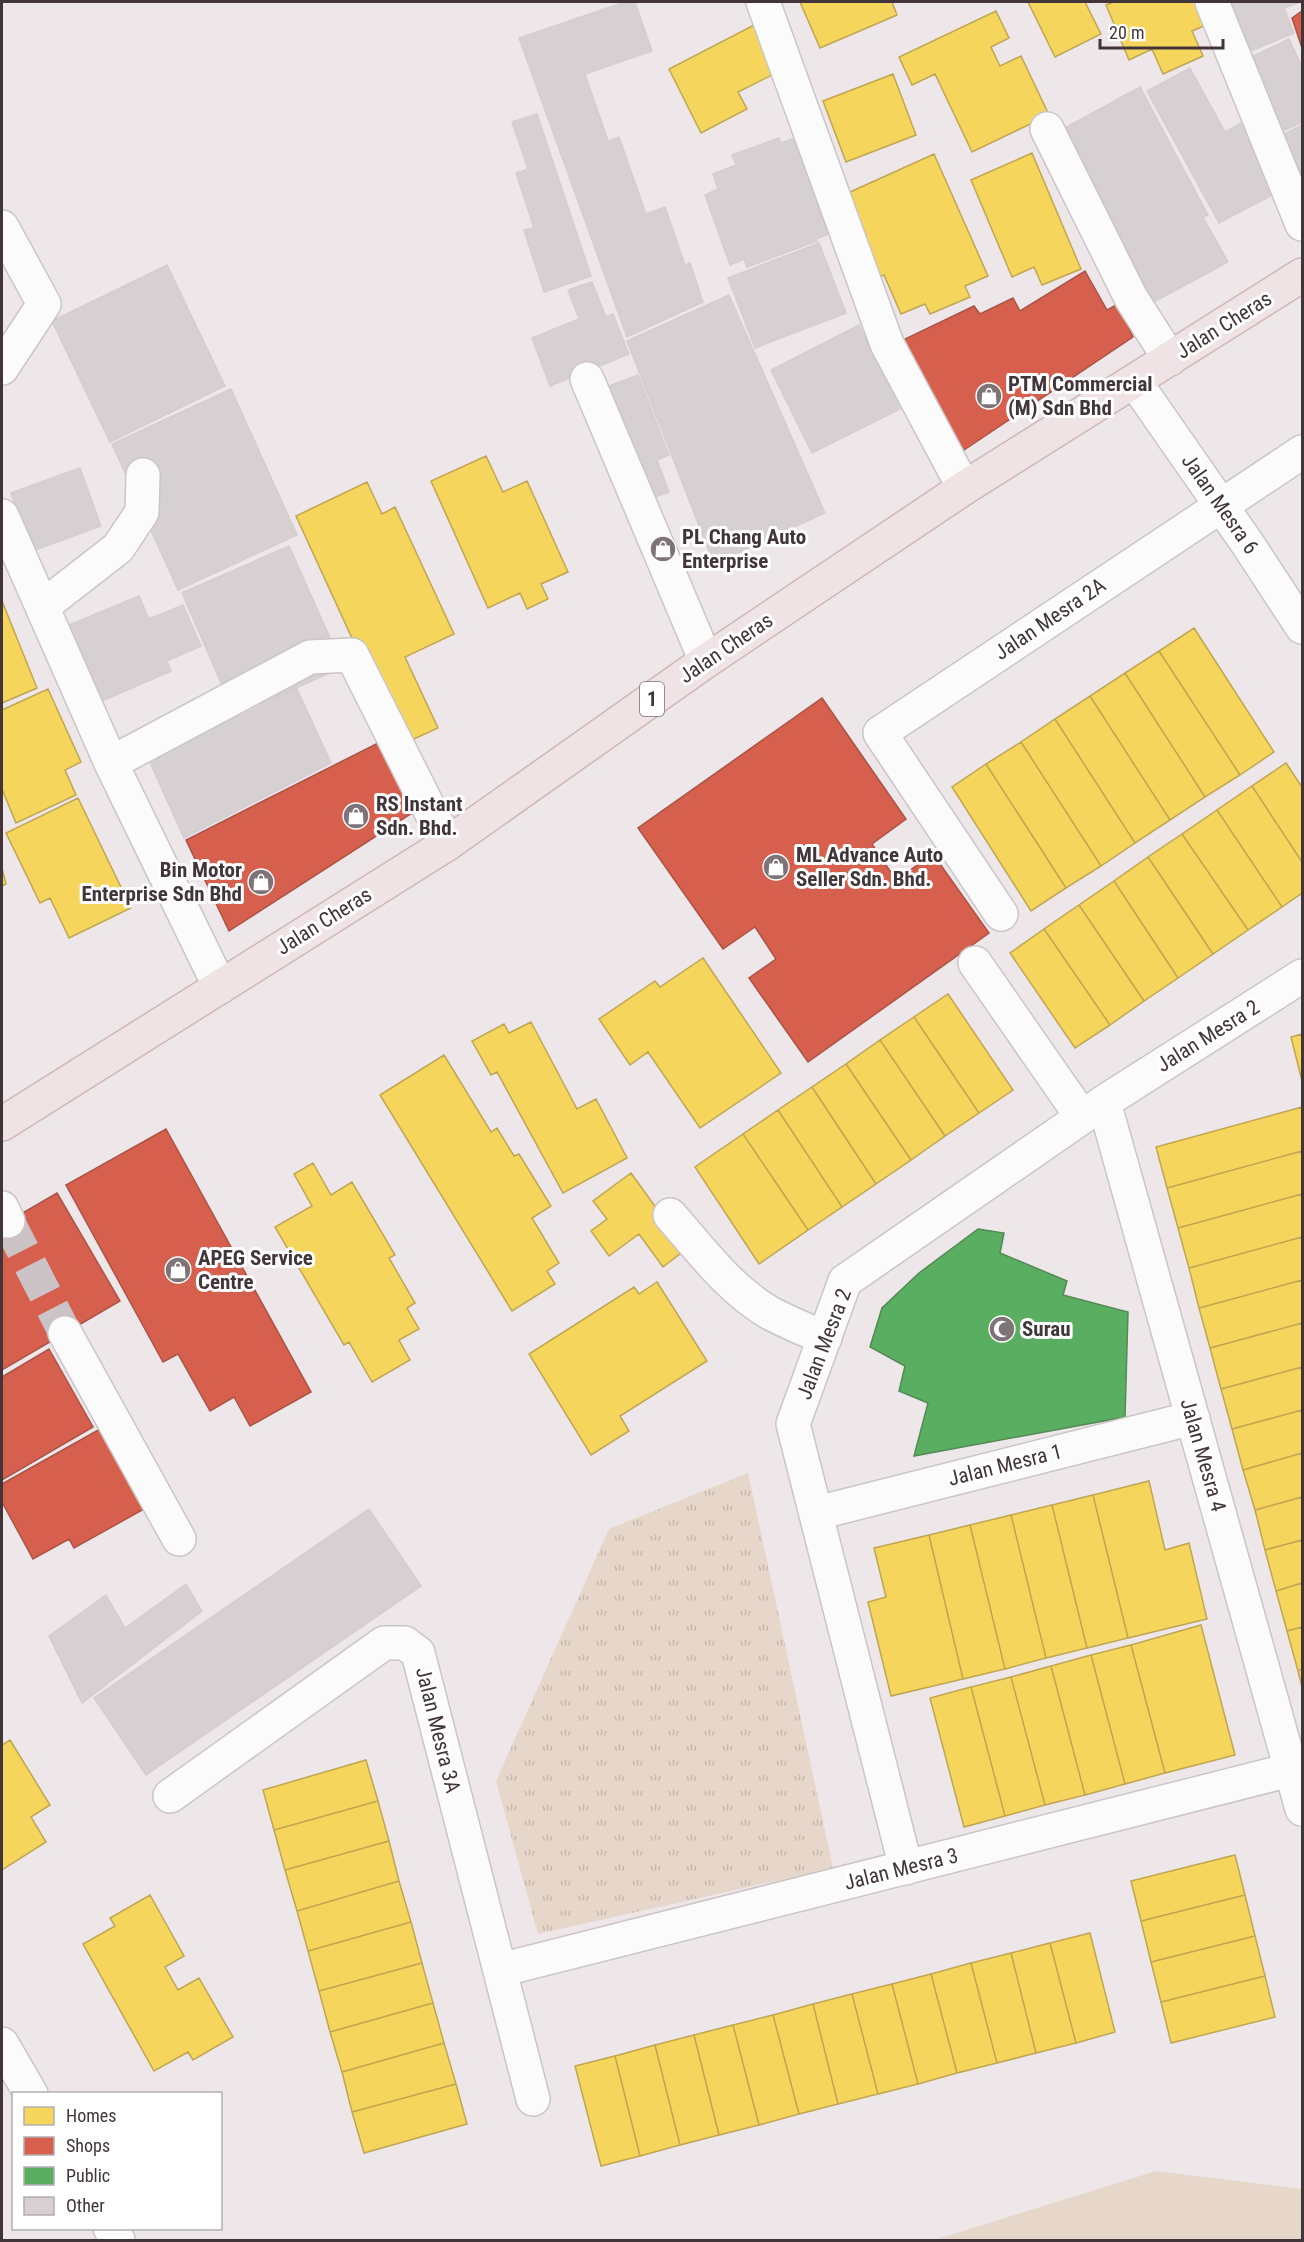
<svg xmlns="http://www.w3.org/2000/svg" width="1304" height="2242" font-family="'Roboto Condensed',sans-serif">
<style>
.grass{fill:#e7d6ca}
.park{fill:url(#park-tufts)}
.homes{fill:#f6d55c;stroke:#c0a552;stroke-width:1.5}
.shops{fill:#d6604d;stroke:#aa5347;stroke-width:1.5}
.public{fill:#5aae61;stroke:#538a55;stroke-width:1.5}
.building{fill:#d7d0d2;stroke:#d5cdd0;stroke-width:1.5}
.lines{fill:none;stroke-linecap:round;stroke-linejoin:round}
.minor-tunnel{stroke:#cbc3c6;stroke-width:33;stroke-dasharray:33 16;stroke-linecap:butt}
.minor-casing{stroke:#cbc5c7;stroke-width:36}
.major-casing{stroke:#ceb6bd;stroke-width:36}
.minor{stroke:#fcfbfc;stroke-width:33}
.major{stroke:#efe3e6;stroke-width:33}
.labels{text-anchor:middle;stroke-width:6;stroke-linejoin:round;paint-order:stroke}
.shield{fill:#fff;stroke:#7b7274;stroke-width:1.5}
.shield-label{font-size:20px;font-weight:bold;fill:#423539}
.street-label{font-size:21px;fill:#423539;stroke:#fff}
.poi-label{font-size:21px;font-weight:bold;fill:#423539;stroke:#fff;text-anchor:start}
</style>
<defs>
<pattern id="park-tufts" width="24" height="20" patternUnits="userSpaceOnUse" patternTransform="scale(1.5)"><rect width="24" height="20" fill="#e7d6ca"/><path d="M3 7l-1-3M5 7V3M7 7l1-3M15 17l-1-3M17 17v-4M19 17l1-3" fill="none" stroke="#c7b8ae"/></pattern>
</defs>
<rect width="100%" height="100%" fill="#ede7e9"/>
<path class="grass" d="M1156 2171 1302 2189V2240H934Z"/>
<path class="park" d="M748 1473 833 1868 538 1934 496 1781 609 1529Z"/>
<path class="homes" d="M800 2H892L897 15 820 48Z
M1028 2H1085L1101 34 1055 57Z
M1114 2H1199L1209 24 1192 31 1203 56 1163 74 1152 49 1129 60 1106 5Z
M996 11 1009 38 991 47 1000 66 1021 56 1049 115 972 152 935 74 912 85 899 57Z
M754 25 778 72 738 92 747 109 701 133 669 69Z
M893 74 916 135 846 162 823 101Z
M1032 153 1081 269 1042 285 1034 267 1012 277 971 180Z
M934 154 988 276 965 286 970 297 930 314 925 304 901 314 884 275 874 279 857 239 866 235 848 193Z
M486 456 503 492 527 481 568 572 541 584 548 599 527 609 520 593 488 608 431 481Z
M367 482 382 514 395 507 454 634 405 657 438 728 401 745 296 516Z
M2 601 37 688 2 703Z
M1194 628 1274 752 1240 775 1159 651Z
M1159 651 1240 775 1205 797 1125 673Z
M1125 673 1205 797 1170 820 1090 696Z
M48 689 81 762 65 770 76 795 16 823 2 789V710Z
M1090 696 1170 820 1135 843 1055 719Z
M1055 719 1135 843 1101 866 1021 742Z
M1021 742 1101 866 1066 888 986 764Z
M1286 763 1302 787V862L1252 786Z
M986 764 1066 888 1031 911 952 787Z
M1252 786 1302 862V893L1282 907 1217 810Z
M78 798 131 908 69 938 50 898 40 903 6 833Z
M1217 810 1282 907 1248 930 1182 834Z
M1182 834 1248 930 1213 954 1148 857Z
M1148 857 1213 954 1178 978 1114 881Z
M2 868 6 884 2 886Z
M1114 881 1178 978 1144 1001 1079 905Z
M1079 905 1144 1001 1110 1025 1044 929Z
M1044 929 1110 1025 1075 1048 1010 953Z
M703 958 781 1073 700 1128 648 1052 630 1065 599 1019 655 981 660 987Z
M948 994 1013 1090 979 1113 914 1017Z
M914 1017 979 1113 945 1136 880 1040Z
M531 1022 577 1109 596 1099 627 1158 563 1193 497 1072 491 1075 472 1041 504 1024 509 1033Z
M1302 1034V1081L1291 1037Z
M880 1040 945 1136 911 1160 846 1064Z
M444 1055 491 1132 497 1128 514 1156 519 1154 551 1206 532 1218 559 1263 547 1271 555 1284 512 1311 380 1095Z
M846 1064 911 1160 876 1184 812 1087Z
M812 1087 876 1184 842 1207 778 1110Z
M1302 1107V1151L1167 1188 1156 1147Z
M778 1110 842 1207 808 1230 743 1134Z
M743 1134 808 1230 759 1264 695 1167Z
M1302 1151V1194L1178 1228 1167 1188Z
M313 1163 331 1195 352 1182 395 1255 389 1258 415 1303 407 1308 419 1329 399 1340 410 1360 372 1382 349 1342 344 1345 275 1227 312 1206 294 1174Z
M631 1173 686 1249 663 1267 639 1234 609 1256 591 1231 607 1219 593 1201Z
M1302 1194V1237L1189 1268 1178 1228Z
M1302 1237V1280L1199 1308 1189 1268Z
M1302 1280V1323L1210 1348 1199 1308Z
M657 1282 707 1361 620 1416 629 1431 591 1455 529 1354 634 1287 639 1294Z
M1302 1323V1367L1221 1389 1210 1348Z
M1302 1367V1410L1232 1429 1221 1389Z
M1302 1410V1453L1243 1470 1232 1429Z
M1302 1453V1497L1255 1510 1243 1470Z
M1149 1481 1165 1550 1189 1543 1207 1619 1128 1638 1093 1495Z
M1093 1495 1128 1638 1087 1648 1052 1505Z
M1302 1497V1540L1265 1550 1255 1510Z
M1052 1505 1087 1648 1046 1658 1011 1515Z
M1011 1515 1046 1658 1005 1669 970 1525Z
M970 1525 1005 1669 963 1679 929 1535Z
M929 1535 963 1679 891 1696 868 1602 886 1597 874 1548Z
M1302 1540V1583L1276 1591 1265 1550Z
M1302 1583V1627L1287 1631 1276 1591Z
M1201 1625 1235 1755 1165 1773 1131 1645Z
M1302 1627V1669L1298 1671 1287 1631Z
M1131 1645 1165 1773 1125 1784 1091 1655Z
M1091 1655 1125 1784 1085 1795 1051 1666Z
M1051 1666 1085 1795 1045 1805 1011 1677Z
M1302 1669V1687L1298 1671Z
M1011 1677 1045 1805 1005 1816 971 1687Z
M971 1687 1005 1816 964 1827 930 1698Z
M10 1740 50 1805 31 1817 46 1842 2 1870V1745Z
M366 1760 378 1801 274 1830 263 1790Z
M378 1801 389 1841 285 1870 274 1830Z
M389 1841 399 1881 297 1911 285 1870Z
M1235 1855 1245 1895 1141 1921 1131 1881Z
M399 1881 411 1922 308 1951 297 1911Z
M150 1895 184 1956 165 1967 178 1990 199 1978 233 2037 193 2060 188 2052 154 2071 83 1944 115 1926 110 1918Z
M1245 1895 1255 1936 1151 1962 1141 1921Z
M411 1922 422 1963 319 1991 308 1951Z
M1090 1933 1115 2032 1076 2043 1050 1943Z
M1255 1936 1265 1976 1161 2002 1151 1962Z
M1050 1943 1076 2043 1036 2053 1011 1953Z
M1011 1953 1036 2053 997 2063 971 1963Z
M422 1963 433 2003 330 2032 319 1991Z
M971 1963 997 2063 957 2073 931 1974Z
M931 1974 957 2073 918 2084 892 1984Z
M1265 1976 1275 2017 1171 2043 1161 2002Z
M892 1984 918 2084 878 2094 852 1994Z
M852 1994 878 2094 838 2104 813 2004Z
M433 2003 444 2043 342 2072 330 2032Z
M813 2004 838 2104 799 2114 773 2015Z
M773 2015 799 2114 759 2125 733 2025Z
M733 2025 759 2125 719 2135 694 2035Z
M694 2035 719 2135 680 2145 655 2045Z
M444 2043 456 2084 352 2112 342 2072Z
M655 2045 680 2145 640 2156 615 2056Z
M615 2056 640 2156 601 2166 575 2066Z
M456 2084 467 2124 364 2153 352 2112Z"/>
<path class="shops" d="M1302 11V48L1292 18Z
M1085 271 1107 310 1118 304 1133 337 961 452 903 340 974 306 980 314 1013 298 1020 311Z
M822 698 906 819 872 844 896 880 933 854 989 933 808 1062 749 978 776 959 755 927 723 949 638 828Z
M390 737 423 806 229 931 186 840Z
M166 1129 311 1392 250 1426 234 1397 210 1411 178 1354 163 1362 66 1185Z
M57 1193 120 1301 2 1370V1225Z
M49 1349 93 1427 2 1480V1377Z
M100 1429 144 1509 74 1548 69 1539 33 1559 2 1502V1484Z"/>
<path class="public" d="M978 1229 1004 1233 1000 1253 1067 1281 1063 1295 1128 1312 1125 1417 914 1456 928 1403 899 1391 905 1366 870 1347 882 1308 919 1273Z"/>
<path class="building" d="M625 2H635L652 51 585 74 608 141 619 137 646 214 665 207 685 265 690 263 703 302 627 337 519 38Z
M1226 2H1300L1284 8 1294 33 1246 53Z
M1289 39 1302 67V122L1283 131 1249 58Z
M1190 68 1225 132 1243 122 1276 193 1219 223 1147 91Z
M1140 87 1208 215 1203 217 1228 262 1152 303 1059 131Z
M537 114 591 276 544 292 524 230 534 228 516 173 528 169 512 122Z
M1302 125V191L1278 137Z
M797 137 831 233 816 239 817 241 747 267 744 259 730 265 705 195 718 189 713 174 736 165 732 155 779 138 781 143Z
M819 243 846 313 755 348 728 278Z
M167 265 225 386 110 442 52 321Z
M592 282 606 317 613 314 629 354 550 386 532 338 579 319 568 290Z
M729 295 825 513 714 564 627 341Z
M859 325 900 409 812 453 771 370Z
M638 375 669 455 657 460 669 492 652 498 609 386Z
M231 389 297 535 178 590 112 444Z
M80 468 101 526 32 551 11 493Z
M289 546 343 667 235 715 182 593Z
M139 596 149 619 183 605 201 646 167 661 171 671 95 704 62 628Z
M297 689 331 763 184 838 148 758Z
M369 1509 421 1586 146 1775 94 1698Z
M186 1584 202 1611 82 1703 49 1636 106 1595 125 1628Z"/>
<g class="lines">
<path class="minor-tunnel" d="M8 1221 65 1333"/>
<defs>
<path id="minor" d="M763 2 887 344 964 488
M1212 2 1302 224
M1047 129 1131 298 1170 359
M2 227 44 304 2 368
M587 379 706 661
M1135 382 1247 543 1302 627
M2 516 111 763 220 987
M42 607 118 548 142 512 143 475
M111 763 310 657 352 655 447 844
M1001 914 880 733 1302 452
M975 963 1082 1117
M1104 1102 1302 1809
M2 1208 8 1221
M670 1215C700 1249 730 1290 770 1313 787 1322 806 1330 825 1338
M65 1333 179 1539
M817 1513 1193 1418
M170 1796 384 1643H405L418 1653 533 2099
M906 1868 793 1424 845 1281 1104 1102 1302 976
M500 1970 1302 1767
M2 2044 31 2094
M110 2228 118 2240"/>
<path id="major" d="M2 1124 447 844 706 661 964 488 1302 275"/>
</defs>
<use href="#minor" class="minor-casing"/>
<use href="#major" class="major-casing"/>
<use href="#minor" class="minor"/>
<use href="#major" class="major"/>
</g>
<defs>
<symbol id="shop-disc" viewBox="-11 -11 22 22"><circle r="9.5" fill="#7e7377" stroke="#fff"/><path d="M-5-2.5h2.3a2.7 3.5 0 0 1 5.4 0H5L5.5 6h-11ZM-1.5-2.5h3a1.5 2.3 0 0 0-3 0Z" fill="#fff"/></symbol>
<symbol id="mosque-disc" viewBox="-11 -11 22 22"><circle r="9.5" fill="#7e7377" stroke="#fff"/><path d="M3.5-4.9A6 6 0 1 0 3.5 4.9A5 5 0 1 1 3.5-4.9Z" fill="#fff"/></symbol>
</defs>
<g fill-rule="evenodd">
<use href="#shop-disc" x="974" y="381" width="30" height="30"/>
<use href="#shop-disc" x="648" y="534" width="30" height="30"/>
<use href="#shop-disc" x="341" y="801" width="30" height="30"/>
<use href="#shop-disc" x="761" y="852" width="30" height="30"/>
<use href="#shop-disc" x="246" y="867" width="30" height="30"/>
<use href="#shop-disc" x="163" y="1255" width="30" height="30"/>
<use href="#mosque-disc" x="987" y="1314" width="30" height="30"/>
</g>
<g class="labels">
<rect class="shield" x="640" y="682" width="24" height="34" rx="4.5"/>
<g class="shield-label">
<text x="652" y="706">1</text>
</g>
<g class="street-label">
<text transform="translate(1224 325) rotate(-32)" y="7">Jalan Cheras</text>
<text transform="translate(1220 504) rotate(55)" y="7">Jalan Mesra 6</text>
<text transform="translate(1050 619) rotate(-34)" y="7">Jalan Mesra 2A</text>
<text transform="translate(726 648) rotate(-34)" y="7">Jalan Cheras</text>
<text transform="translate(324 921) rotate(-32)" y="7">Jalan Cheras</text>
<text transform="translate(1208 1036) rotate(-32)" y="7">Jalan Mesra 2</text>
<text transform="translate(824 1344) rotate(-69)" y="7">Jalan Mesra 2</text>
<text transform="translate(1203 1455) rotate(74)" y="7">Jalan Mesra 4</text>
<text transform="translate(1005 1465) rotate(-14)" y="7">Jalan Mesra 1</text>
<text transform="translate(438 1730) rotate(76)" y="7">Jalan Mesra 3A</text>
<text transform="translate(901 1869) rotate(-14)" y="7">Jalan Mesra 3</text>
</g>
<g class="poi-label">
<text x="1008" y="391">PTM Commercial<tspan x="1008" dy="24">(M) Sdn Bhd</tspan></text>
<text x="682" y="544">PL Chang Auto<tspan x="682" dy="24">Enterprise</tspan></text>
<text x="376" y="811">RS Instant<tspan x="376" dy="24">Sdn. Bhd.</tspan></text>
<text x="796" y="862">ML Advance Auto<tspan x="796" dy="24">Seller Sdn. Bhd.</tspan></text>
<text x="242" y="877" text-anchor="end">Bin Motor<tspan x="242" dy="24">Enterprise Sdn Bhd</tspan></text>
<text x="198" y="1265">APEG Service<tspan x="198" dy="24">Centre</tspan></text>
<text x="1022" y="1336">Surau</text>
</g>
</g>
<rect width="1304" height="2242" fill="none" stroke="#423539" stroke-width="6"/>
<rect x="12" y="2092" width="210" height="138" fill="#ffffff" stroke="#b3aeb0" stroke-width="1.5"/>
<rect x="24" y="2107" width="30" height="18" fill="#f6d55c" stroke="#b3aeb0" stroke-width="1.5"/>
<text x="66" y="2122" font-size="18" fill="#423539">Homes</text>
<rect x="24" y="2137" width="30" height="18" fill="#d6604d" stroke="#b3aeb0" stroke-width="1.5"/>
<text x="66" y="2152" font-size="18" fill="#423539">Shops</text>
<rect x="24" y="2167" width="30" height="18" fill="#5aae61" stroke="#b3aeb0" stroke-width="1.5"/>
<text x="66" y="2182" font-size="18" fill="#423539">Public</text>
<rect x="24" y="2197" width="30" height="18" fill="#d7d0d2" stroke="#b3aeb0" stroke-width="1.5"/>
<text x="66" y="2212" font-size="18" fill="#423539">Other</text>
<path d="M1100 39v9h123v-9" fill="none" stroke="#423539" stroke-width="3"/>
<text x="1109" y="39" font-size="18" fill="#423539" stroke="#ffffff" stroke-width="4.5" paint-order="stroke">20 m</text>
</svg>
